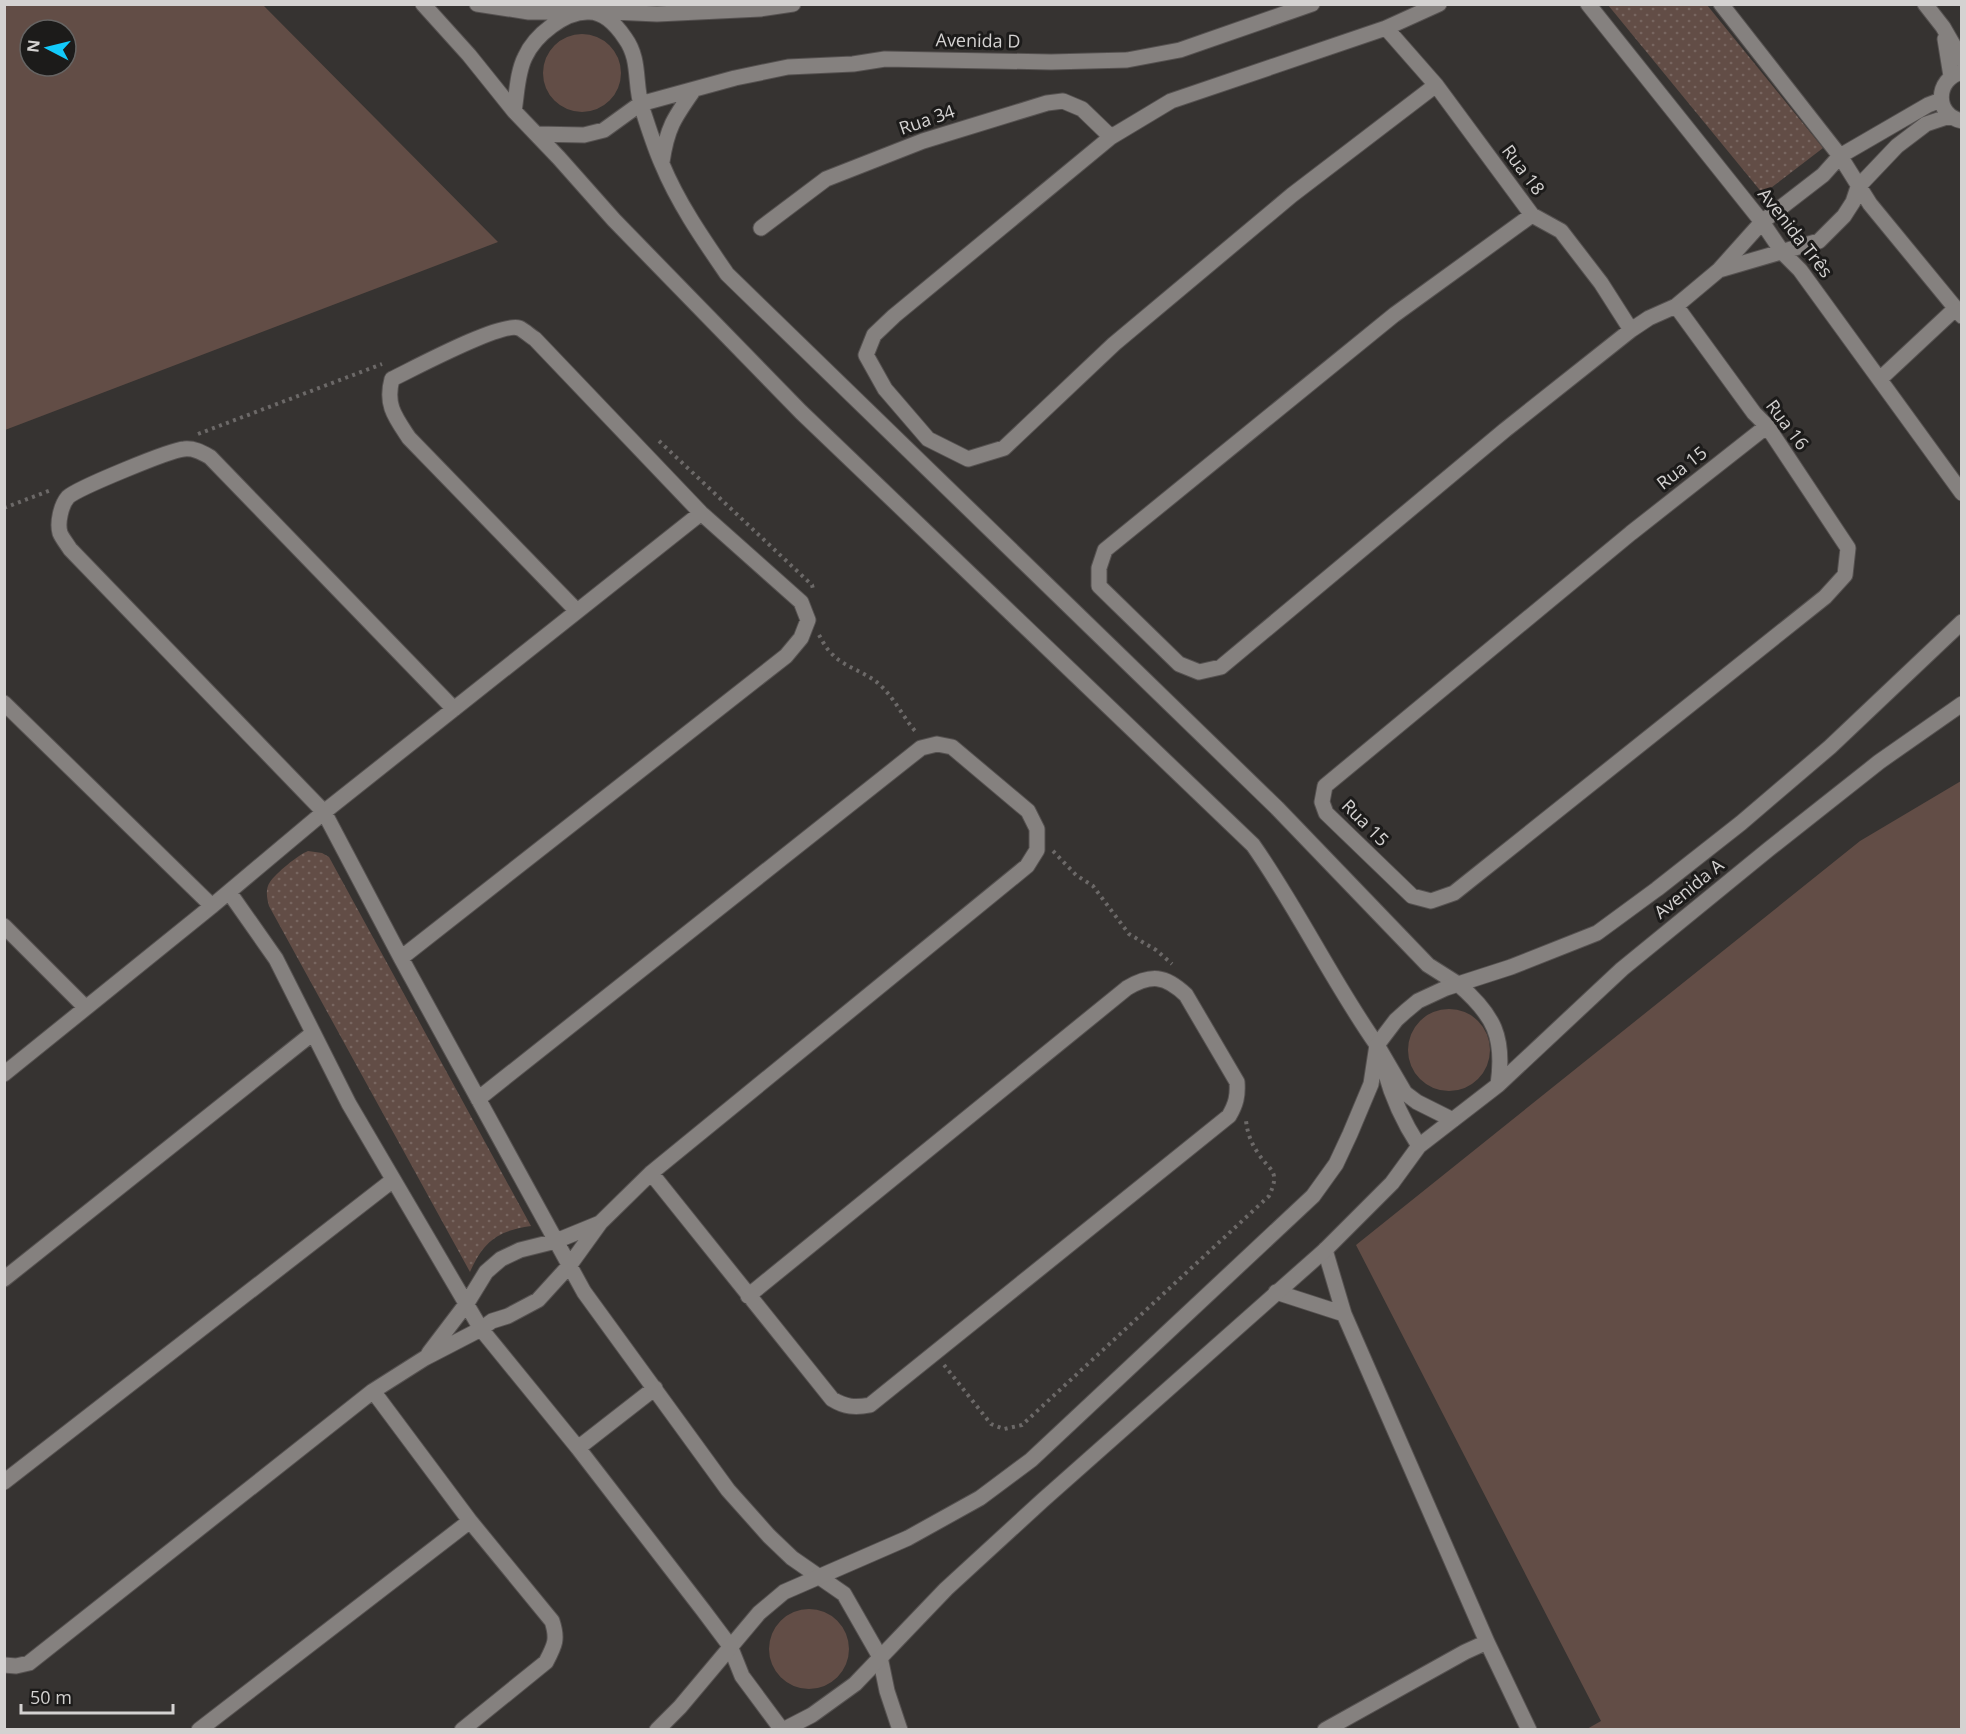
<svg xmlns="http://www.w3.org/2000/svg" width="1966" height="1734" font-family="'Open Sans',sans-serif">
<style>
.grass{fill:#624d46;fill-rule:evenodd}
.park{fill:url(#park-dots)}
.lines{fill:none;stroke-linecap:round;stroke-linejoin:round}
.minor-casing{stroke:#555150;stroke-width:17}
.secondary-casing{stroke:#555150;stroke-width:17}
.path{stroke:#6c6968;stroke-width:4;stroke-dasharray:3 4.5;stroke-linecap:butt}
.minor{stroke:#85817f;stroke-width:15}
.secondary{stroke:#85817f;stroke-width:15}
.labels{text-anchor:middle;stroke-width:6;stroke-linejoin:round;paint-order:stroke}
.street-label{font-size:18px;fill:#d4d2d1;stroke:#1c1b1a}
</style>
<defs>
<pattern id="park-dots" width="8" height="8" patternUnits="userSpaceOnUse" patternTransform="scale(1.5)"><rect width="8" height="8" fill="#624d46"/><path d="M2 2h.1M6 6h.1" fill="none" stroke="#786660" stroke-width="1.8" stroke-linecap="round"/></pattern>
</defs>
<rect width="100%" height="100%" fill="#363331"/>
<path class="grass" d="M5 4 263 5 498 242 5 430ZM30 30H66V66H30Z
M543 73a39 39 0 1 1 78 0a39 39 0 1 1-78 0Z
M1961 781V1729H1587L1601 1721 1356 1245 1860 841Z
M1408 1050a41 41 0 1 1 82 0a41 41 0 1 1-82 0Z
M769 1649a40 40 0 1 1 80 0a40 40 0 1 1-80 0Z"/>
<path class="park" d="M1608 5H1707L1823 148 1763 194Z
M308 851 322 853 329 857 531 1226C497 1231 484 1241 470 1272L269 906C267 899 265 889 270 882 276 873 298 855 308 851Z"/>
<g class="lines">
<defs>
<path id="minor" d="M423 4 469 55 514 111 559 158 614 220 801 412 1253 845C1298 909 1332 981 1377 1045
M477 4 529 12 591 11 657 14 760 9 793 4
M1588 4 1762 222 1783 253 1800 270 1962 493
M1721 4 1840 156 1870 204 1962 316
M1925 4 1943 27 1962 60
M1386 28 1436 85 1532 215 1561 231 1601 283 1631 330
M1945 39 1951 76
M1962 72C1935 79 1934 115 1962 121
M1436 85 1292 195 1114 344 1004 448 968 459 928 439 885 389 866 355 874 335 894 316 1111 137 1171 101 1386 28 1439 4
M514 111C517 94 517 73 525 57 535 35 565 11 589 12 604 12 617 26 625 38 641 60 634 84 642 108 648 126 654 146 662 164 678 203 703 239 727 274L1277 808 1428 965 1458 984
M536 134 584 135 604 130 640 104 735 78 788 67 853 64 885 59 1051 62 1127 60 1180 50 1312 4
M662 162C667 128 674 118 693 91
M1532 215 1394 315 1105 550 1099 568V586L1179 664 1199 672 1221 667 1505 430 1631 330 1649 318 1676 306 1719 270 1762 222 1823 175 1840 156 1928 105 1941 100
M761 228 826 179 923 141 1047 103 1063 101 1082 109 1111 137
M1719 270 1819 241 1844 216 1853 202 1858 187 1897 146 1926 124 1950 116
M1676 306 1754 413 1767 426 1848 548 1845 575 1825 597 1454 893 1431 901 1412 896 1326 813 1322 802 1325 786 1631 533 1767 426
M1880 379 1956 308
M4 703 212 906
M454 709 210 457C201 452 194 448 184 449 170 450 78 488 68 497 61 505 57 523 60 533 62 538 67 544 70 549L324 812 401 958 584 1292 728 1490 769 1536 792 1558 844 1594 880 1657 887 1691 900 1730
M229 892 276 959 349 1104 481 1329 578 1448 703 1610 730 1646 742 1676 782 1730
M4 926 85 1007
M401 958 786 656 801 638 808 620 801 602 701 513 535 339C530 336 524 330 519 328 500 322 413 369 392 379 385 405 395 417 409 438L577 611
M4 1074 212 906 324 812 701 513
M651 1173 832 1399C845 1407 855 1408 870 1405L1229 1116C1236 1104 1238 1096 1237 1082L1186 995C1165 975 1151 974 1127 988L748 1296
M1325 1250 1344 1314 1487 1642 1529 1730
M4 1279 313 1033
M1276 1292 1344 1314
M429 1353 467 1303 486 1272 501 1259 520 1250 556 1241 600 1223
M373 1391 470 1521 552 1621C558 1639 555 1645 546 1662L462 1730
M578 1448 655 1388
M4 1482 393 1180
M4 1665 16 1666 29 1663 373 1391 425 1358 481 1329 492 1321 508 1316 538 1300 569 1266 600 1223 651 1173 1027 866 1037 850V829L1028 811 952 747 937 744 921 748 478 1099
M199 1730 470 1521
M1325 1730 1465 1652 1487 1642"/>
<path id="secondary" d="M1458 984C1494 1015 1505 1037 1498 1085
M1377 1045 1405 1093 1417 1102 1453 1120
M1385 1071C1392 1097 1404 1123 1419 1146
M657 1730 680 1707 759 1613 784 1592 908 1538 980 1498 1031 1460 1313 1196 1336 1164 1350 1134 1371 1084 1377 1045 1396 1020 1406 1011 1418 1001 1446 988 1511 967 1597 933 1657 889 1741 823 1830 747 1962 622
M783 1730 812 1715 855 1684 946 1589 1043 1500 1325 1250 1392 1183 1419 1146 1498 1085 1622 969 1769 849 1879 762 1962 704"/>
</defs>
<use href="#minor" class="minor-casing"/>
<use href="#secondary" class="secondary-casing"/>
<path class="path" d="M198 434 382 364
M659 441 812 585 813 589
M4 508 51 490
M819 635C823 642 827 650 833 655 844 666 861 671 874 680 893 694 901 715 916 732
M1053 851 1076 875 1093 886 1129 934 1156 950 1172 964
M944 1365 991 1424 1004 1429 1022 1425 1269 1196C1281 1170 1270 1172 1258 1153 1251 1143 1247 1132 1246 1120"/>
<use href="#minor" class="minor"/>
<use href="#secondary" class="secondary"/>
</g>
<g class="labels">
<g class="street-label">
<text transform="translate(978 41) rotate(1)" y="6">Avenida D</text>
<text transform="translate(927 120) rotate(-19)" y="6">Rua 34</text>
<text transform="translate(1523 170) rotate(53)" y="6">Rua 18</text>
<text transform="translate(1795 233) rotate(52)" y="6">Avenida Três</text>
<text transform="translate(1787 425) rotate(53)" y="6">Rua 16</text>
<text transform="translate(1682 468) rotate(-38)" y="6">Rua 15</text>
<text transform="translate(1365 823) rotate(45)" y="6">Rua 15</text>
<text transform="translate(1689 889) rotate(-39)" y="6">Avenida A</text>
</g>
</g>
<rect width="1966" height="1734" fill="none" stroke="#d4d2d1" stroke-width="12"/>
<g transform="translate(48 48) rotate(277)"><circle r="28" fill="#1c1b1a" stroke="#666463" stroke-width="1.5"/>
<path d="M0-4.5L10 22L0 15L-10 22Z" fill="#13cafb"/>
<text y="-9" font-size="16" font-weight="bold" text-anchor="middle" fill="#d4d2d1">N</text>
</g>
<path d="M21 1704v9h152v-9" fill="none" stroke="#d4d2d1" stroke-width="3"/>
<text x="30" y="1704" font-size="18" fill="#d4d2d1" stroke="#1c1b1a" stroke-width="4.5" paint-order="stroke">50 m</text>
</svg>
